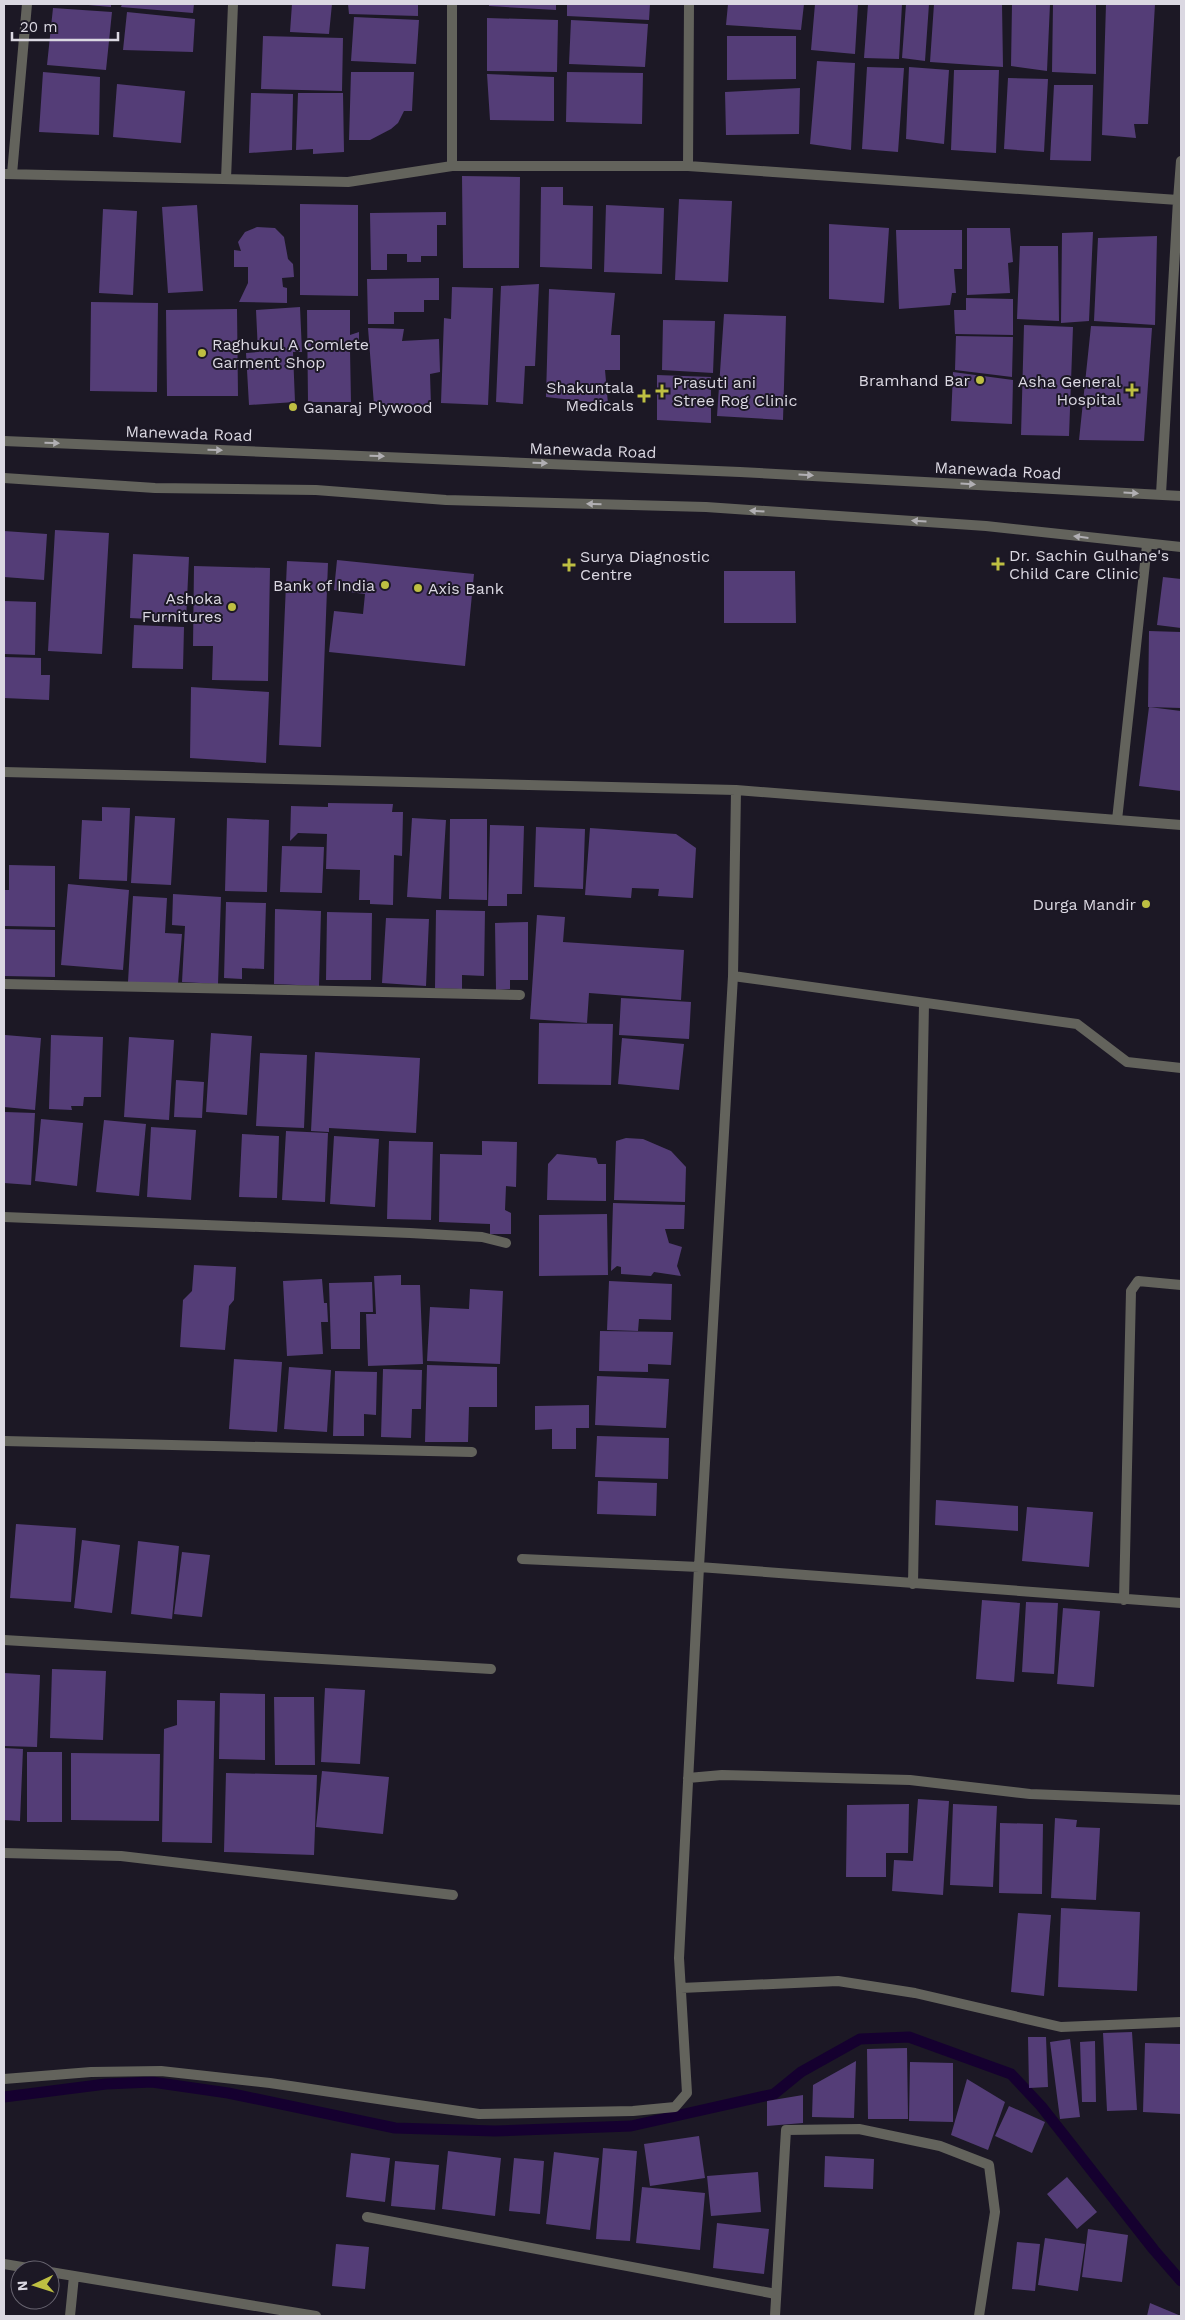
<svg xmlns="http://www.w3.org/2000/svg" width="1185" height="2320" font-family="'Work Sans',sans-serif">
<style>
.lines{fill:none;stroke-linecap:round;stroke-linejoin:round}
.stream{stroke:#15002f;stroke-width:11}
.building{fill:#543d77}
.minor{stroke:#63635c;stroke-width:10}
.tertiary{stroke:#63635c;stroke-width:10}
.oneway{fill:#b1afb3}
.poi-dot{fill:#bebf42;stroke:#1c1825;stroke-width:2}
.labels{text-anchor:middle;stroke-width:4;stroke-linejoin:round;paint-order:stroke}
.poi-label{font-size:16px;fill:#dbd8e2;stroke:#1c1825;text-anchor:start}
.street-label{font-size:16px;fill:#dbd8e2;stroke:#1c1825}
</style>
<rect width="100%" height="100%" fill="#1c1825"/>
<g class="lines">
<path class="stream" d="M4 2097 106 2084 152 2082 228 2093 395 2128 495 2131 631 2126 774 2094 801 2072 860 2039 909 2037 1011 2074 1041 2106 1154 2250 1181 2281"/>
</g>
<path class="building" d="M77 4H111V7Z
M122 4H194L193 13 121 7Z
M292 4H332L329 34 290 32Z
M348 4H418V16L349 14Z
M489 4H556V10L489 6Z
M567 4H650L649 20 567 16Z
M728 4H804L801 30 726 25Z
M815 4H858L855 54 811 50Z
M868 4H902L899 59 864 58Z
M906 4H929L925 61 902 58Z
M934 4H1002L1003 67 930 62Z
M1012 4H1050L1047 71 1011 66Z
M1053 4H1096V74L1052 72Z
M1106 4H1155L1148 124H1134L1136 138 1102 135Z
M53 8 112 12 106 70 47 65Z
M127 12 195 19 193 52 123 50Z
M354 17 419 20 416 64 351 61Z
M487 18 558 20 557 72 487 71Z
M571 20 648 24 645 67 569 64Z
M263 36 343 38 342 91 261 89Z
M727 36H796V79L727 80Z
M817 61 855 63 851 150 810 144Z
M867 67 904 68 898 152 862 149Z
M909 67 949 70 944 144 906 139Z
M954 70H999L996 153 951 150Z
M43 72 100 77 99 135 39 132Z
M351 72H414L412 111H404L398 123 391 129 370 140H349Z
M567 72 643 73 642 124 566 122Z
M487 74 554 77V121L490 120Z
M1008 78 1048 79 1044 152 1004 149Z
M117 84 185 91 181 143 113 137Z
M1054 85H1093L1091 161 1050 160Z
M800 88 799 134 726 135 725 92Z
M251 93 293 94 292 150 249 153Z
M298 93H343L344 152 313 154V149L296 150Z
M462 176 520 177 519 268H463Z
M541 187H563V205L593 206 592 269 540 267Z
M679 199 732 201 728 282 675 280Z
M300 204 358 205V296L300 295Z
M197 205 203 291 168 293 162 207Z
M606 205 664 208 662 274 604 272Z
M103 209 137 211 133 295 99 293Z
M446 212V225H437V256H421V262H407V254H387V270H371L370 213Z
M829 224 889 228 884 303 829 299Z
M257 227 275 228 284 237 288 259 293 264 294 277 282 278 283 287 287 288V303L239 302 248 283V267H234V250L241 251 238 242 245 232Z
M967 228H1010L1013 262 1008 263 1010 293 967 295Z
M896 230H962V269H954L956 293H952L950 305 899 309Z
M1093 232 1089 321 1061 323 1062 233Z
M1157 236 1155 325 1094 321 1098 238Z
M1020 246H1058L1059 321 1017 319Z
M439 278V300H424V312H394V324H368L367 279Z
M539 284 535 366H525L523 404 496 402 501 286Z
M452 287 493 288 488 405 441 403 444 318 451 319Z
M549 289 615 293 611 335H620V370H605L608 404 546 397Z
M966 298 1013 299V335L955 334 954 310H966Z
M91 302 158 303 157 392 90 391Z
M300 307 302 352H293L295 402 249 405 246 353 258 352 256 310Z
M237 309 238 396H167L166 310Z
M307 310H350V335L359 332V350H350L351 402H308Z
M724 314 786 316 783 420 717 416Z
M663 320 715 321 713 373 662 370Z
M1024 325 1073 327 1069 436 1021 435Z
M1091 326 1152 328 1144 441 1079 440Z
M368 328 404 329 402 341 439 339 440 372 430 374 431 405H374Z
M956 336 1013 337 1012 377 955 370Z
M953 372 1013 380 1012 424 951 421Z
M657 375 711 377V423L657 420Z
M55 530 109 533 102 654 48 651Z
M4 531 47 534 44 580 4 577Z
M133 554 189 557 186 621 130 618Z
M337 560 474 574 465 666 329 652 334 611 363 614 365 594 334 590Z
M287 561 328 563 321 747 279 745Z
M194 566 270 568 268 681 212 680 213 646H193Z
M724 571H795L796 623H724Z
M1163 577 1181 579V628L1157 625Z
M4 601 36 602 35 655 4 654Z
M134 625 184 627 183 669 132 668Z
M1149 631 1181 632V708L1148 707Z
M4 657 41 658V675H50L49 700 4 698Z
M191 687 269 692 266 763 190 758Z
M1149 707 1181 711V791L1139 786Z
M328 803 393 804 392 812H403L402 856 394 855 393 905 370 904V900H359L360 870 326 869 327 834 298 833 290 841 291 806 328 807Z
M102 807 130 808 127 881 79 879 82 820 102 821Z
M135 816 175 818 171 885 131 883Z
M227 818 269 820 267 892 225 891Z
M412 818 446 820 441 899 407 897Z
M450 819H487V900L449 899Z
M490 825 524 826 522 894H507V906H488Z
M536 827 585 829 583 889 534 887Z
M590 828 676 834 696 848 693 898 658 896 659 889 632 888 631 898 585 895Z
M282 846 324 847 322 893 280 892Z
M9 865 55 866V927L4 926V890H9Z
M68 884 129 890 123 970 61 965Z
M173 894 221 897 218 984 182 982 185 926 172 925Z
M133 896 167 898 165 933 182 934 178 984 128 982Z
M226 902 266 903 264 969 242 968V979L224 978Z
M275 909 321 911 319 986 274 984Z
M436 910 485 911 484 976 462 975V989L435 988Z
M327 912 372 913 371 980H326Z
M537 915 565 917 563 942 684 950 681 1000 589 993 587 1023 530 1019Z
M386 918 429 919 426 986 382 983Z
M528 922V980H510V989L496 990 495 923Z
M4 929 55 930V977L4 976Z
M621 998 691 1002 689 1039 619 1035Z
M539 1023 613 1024 611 1085 538 1084Z
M211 1033 252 1036 247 1115 206 1112Z
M5 1035 41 1038 35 1110 4 1107Z
M51 1035 103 1037 101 1097H84L83 1106H71L72 1110 49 1109Z
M129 1037 174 1040 169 1120 124 1117Z
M622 1038 684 1044 679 1090 618 1084Z
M315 1052 420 1058 416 1133 329 1128V1132L311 1131Z
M260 1053 307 1055 304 1128 256 1126Z
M176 1080 204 1082 202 1118 174 1117Z
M5 1112 35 1113 31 1185 4 1183Z
M41 1119 83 1123 77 1186 35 1181Z
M104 1120 146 1124 139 1196 96 1192Z
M151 1127 196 1130 191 1200 147 1197Z
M286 1131 328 1133 325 1202 282 1200Z
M242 1134 279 1136 277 1198 239 1197Z
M334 1136 379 1139 375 1207 330 1204Z
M626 1138 643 1139 671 1151 686 1167 685 1202 614 1200 616 1141Z
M389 1141 433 1142 431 1220 387 1219Z
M482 1141 517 1142 516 1187 506 1186 505 1210 511 1213V1234H490V1224L439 1222 440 1154 482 1155Z
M557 1154 596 1158 598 1164H606V1201L547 1200 548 1164Z
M613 1203 685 1205 684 1229H665L669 1243 682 1247 677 1266 681 1276 654 1272 651 1276 621 1274V1267L617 1266 611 1271Z
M607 1214 608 1275 539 1276V1215Z
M194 1265 236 1267 234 1300 229 1306 225 1350 180 1347 183 1300 192 1291Z
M401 1275V1285H420L423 1364 368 1366 366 1314H376L374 1276Z
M322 1279 324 1303H327L328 1322H321L323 1354 287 1356 283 1281Z
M609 1281 672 1284 671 1320 639 1319 638 1331 607 1330Z
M372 1282 373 1312H360V1349H331L329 1283Z
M470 1289 503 1291 500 1364 427 1361 430 1307 469 1309Z
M600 1331 673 1332 671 1365 648 1364V1372L599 1371Z
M234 1359 282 1362 277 1432 229 1429Z
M427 1365 497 1367V1407H469L468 1442H425Z
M289 1367 331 1370 327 1432 284 1429Z
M383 1369 422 1370 421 1409H412L411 1438 381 1437Z
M335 1371 377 1372 376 1415 364 1414V1436H333Z
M597 1376 669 1379 666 1428 595 1425Z
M589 1405V1428H576V1449H552V1429L535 1430V1406Z
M597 1436 669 1438 668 1479 595 1477Z
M598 1481 657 1483 656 1516 597 1514Z
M936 1500 1018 1506V1531L935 1525Z
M1027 1507 1093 1512 1089 1567 1022 1561Z
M16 1524 76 1528 71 1602 10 1598Z
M82 1540 120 1545 112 1613 74 1608Z
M138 1541 179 1546 172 1619 131 1614Z
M182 1552 210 1555 202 1617 174 1614Z
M982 1600 1020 1603 1014 1682 976 1679Z
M1026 1602 1058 1603 1054 1674 1022 1672Z
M1063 1608 1100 1611 1094 1687 1057 1684Z
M52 1669 106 1671 103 1740 50 1738Z
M4 1673 40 1675 37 1747 4 1746Z
M325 1688 365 1690 360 1764 321 1762Z
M220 1693 265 1694V1760L219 1759Z
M274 1697H314L315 1765H275Z
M177 1700 215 1701 212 1843 162 1842 164 1729 177 1725Z
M4 1748 23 1749 20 1821 4 1820Z
M27 1752H62V1822H27Z
M71 1753 160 1754 159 1821 71 1820Z
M322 1771 389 1777 383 1834 316 1827Z
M226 1773 317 1775 314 1855 224 1852Z
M918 1799 949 1801 943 1895 892 1891 894 1860 913 1861Z
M909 1804 908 1853H886V1877H846L847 1805Z
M953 1804 997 1806 993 1887 950 1885Z
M1055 1818 1077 1820 1076 1827 1100 1828 1096 1900 1051 1898Z
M1000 1823 1043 1824 1042 1894 999 1893Z
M1061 1908 1140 1912 1137 1991 1058 1987Z
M1018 1913 1051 1915 1044 1996 1011 1992Z
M1132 2032 1137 2110 1107 2111 1103 2033Z
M1028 2037H1046L1048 2087 1029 2088Z
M1070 2039 1080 2117 1060 2119 1050 2042Z
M1095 2041 1096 2102H1082L1080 2042Z
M1145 2043 1181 2044V2114L1143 2112Z
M907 2048 908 2119H868L867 2049Z
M856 2061 854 2118 812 2117 813 2085Z
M910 2062 953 2063V2122L909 2121Z
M967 2079 1005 2102 988 2150 951 2135Z
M803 2095V2123L767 2126V2101Z
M1009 2106 1045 2122 1032 2153 995 2136Z
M699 2136 705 2178 650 2186 644 2144Z
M603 2148 637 2151 630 2241 596 2239Z
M448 2151 501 2158 495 2216 442 2209Z
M554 2152 599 2158 590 2230 546 2224Z
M351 2153 390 2158 385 2202 346 2197Z
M825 2156 874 2159 873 2189 824 2187Z
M514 2158 544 2161 540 2214 509 2211Z
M395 2161 439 2165 435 2210 391 2206Z
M758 2172 761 2212 711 2216 707 2176Z
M1067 2177 1097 2212 1077 2229 1047 2194Z
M642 2187 705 2193 700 2250 636 2243Z
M717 2223 769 2229 764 2274 713 2268Z
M1088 2229 1128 2235 1122 2282 1082 2277Z
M1045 2238 1085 2244 1078 2291 1038 2285Z
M1017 2242 1040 2244 1035 2291 1012 2289Z
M336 2244 369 2247 365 2289 332 2286Z
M1150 2303 1181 2316H1147Z"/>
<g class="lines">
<path class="minor" d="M689 4 688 166 1178 200 1181 161
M452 166H688
M4 174 348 182 452 166V4
M12 174 27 4
M226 179 233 4
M1161 494 1178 200
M4 772 736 790 1181 825
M1117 820 1147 545
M733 976 736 790
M4 984 520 995
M4 1217 410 1233 482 1237 506 1243
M4 1441 472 1452
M522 1559 699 1567 733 976 1077 1024 1127 1062 1181 1068
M913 1584 924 1004
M1124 1600 1131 1291 1138 1281 1181 1285
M4 1640 491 1669
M688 1778 722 1775 910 1780 1030 1794 1181 1800
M4 1853 121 1856 453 1895
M681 1988 838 1981 915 1993 1061 2027 1181 2022
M4 2079 91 2072 161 2071 270 2083 479 2114 633 2111 675 2107 687 2093 679 1958 699 1567 1181 1603
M367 2217 776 2294
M4 2264 40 2270
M50 2272 316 2316
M70 2316 74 2276
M775 2316 786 2130 859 2129 940 2146 989 2165 995 2212 979 2316"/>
<path class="tertiary" d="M4 441 740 472 1181 496
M4 478 155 488 316 490 446 500 706 507 986 526 1181 547"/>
</g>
<defs><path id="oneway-solid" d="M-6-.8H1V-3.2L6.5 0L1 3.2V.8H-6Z" transform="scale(1.25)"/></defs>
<g class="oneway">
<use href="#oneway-solid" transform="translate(52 443) rotate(2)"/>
<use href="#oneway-solid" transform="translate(215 450) rotate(2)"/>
<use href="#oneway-solid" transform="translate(377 456) rotate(2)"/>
<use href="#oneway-solid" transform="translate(540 463) rotate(2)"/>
<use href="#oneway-solid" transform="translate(806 475) rotate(3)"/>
<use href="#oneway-solid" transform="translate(968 484) rotate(3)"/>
<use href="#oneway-solid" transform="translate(1131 493) rotate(3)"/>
<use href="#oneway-solid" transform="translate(594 504) rotate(-179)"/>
<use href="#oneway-solid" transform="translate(757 511) rotate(-176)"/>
<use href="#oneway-solid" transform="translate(919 521) rotate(-176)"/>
<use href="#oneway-solid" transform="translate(1081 537) rotate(-173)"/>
</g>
<g class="poi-dot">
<circle cx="202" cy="353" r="5"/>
<circle cx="980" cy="380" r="5"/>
<path d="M1129.5 382.5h5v5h5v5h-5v5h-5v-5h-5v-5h5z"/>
<path d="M659.5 383.5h5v5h5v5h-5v5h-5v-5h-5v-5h5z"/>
<path d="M641.5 388.5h5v5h5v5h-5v5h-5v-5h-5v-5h5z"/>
<circle cx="293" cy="407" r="5"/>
<path d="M995.5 556.5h5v5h5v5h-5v5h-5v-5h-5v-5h5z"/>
<path d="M566.5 557.5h5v5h5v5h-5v5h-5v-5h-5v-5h5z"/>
<circle cx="385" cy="585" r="5"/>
<circle cx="418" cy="588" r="5"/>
<circle cx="232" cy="607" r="5"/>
<circle cx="1146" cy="904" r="5"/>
</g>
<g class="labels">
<g class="poi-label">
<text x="212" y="350">Raghukul A Comlete<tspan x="212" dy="18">Garment Shop</tspan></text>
<text x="970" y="386" text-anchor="end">Bramhand Bar</text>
<text x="1121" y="387" text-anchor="end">Asha General<tspan x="1121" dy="18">Hospital</tspan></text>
<text x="673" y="388">Prasuti ani<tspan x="673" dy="18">Stree Rog Clinic</tspan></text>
<text x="634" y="393" text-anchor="end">Shakuntala<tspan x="634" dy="18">Medicals</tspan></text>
<text x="303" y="413">Ganaraj Plywood</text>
<text x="1009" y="561">Dr. Sachin Gulhane's<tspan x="1009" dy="18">Child Care Clinic</tspan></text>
<text x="580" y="562">Surya Diagnostic<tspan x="580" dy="18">Centre</tspan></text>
<text x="375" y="591" text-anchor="end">Bank of India</text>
<text x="428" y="594">Axis Bank</text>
<text x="222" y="604" text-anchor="end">Ashoka<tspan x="222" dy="18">Furnitures</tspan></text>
<text x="1136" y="910" text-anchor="end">Durga Mandir</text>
</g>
<g class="street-label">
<text transform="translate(189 433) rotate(2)" y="6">Manewada Road</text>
<text transform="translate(593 450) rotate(2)" y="6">Manewada Road</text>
<text transform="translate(998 470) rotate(3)" y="6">Manewada Road</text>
</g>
</g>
<rect width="1185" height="2320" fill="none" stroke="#dbd8e2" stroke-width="10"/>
<g transform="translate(35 2285) rotate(266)"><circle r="24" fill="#1c1825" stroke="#686571"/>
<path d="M0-4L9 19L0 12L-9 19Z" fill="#bebf42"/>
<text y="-8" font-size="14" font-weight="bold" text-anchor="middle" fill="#dbd8e2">N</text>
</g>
<path d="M12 32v8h106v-8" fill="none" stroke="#dbd8e2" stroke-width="2.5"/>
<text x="20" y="32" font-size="15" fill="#dbd8e2" stroke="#1c1825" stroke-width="4" paint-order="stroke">20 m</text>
</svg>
